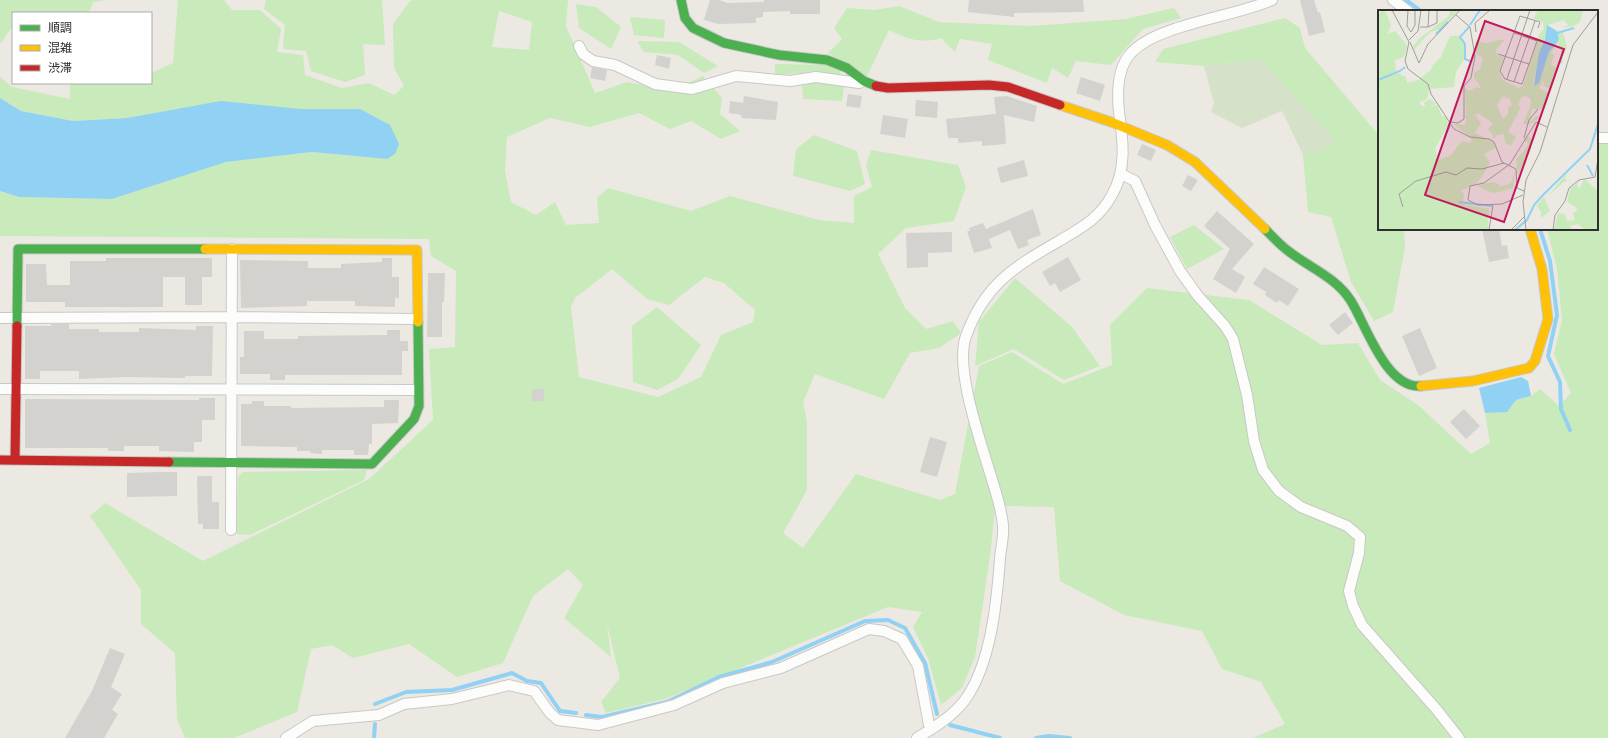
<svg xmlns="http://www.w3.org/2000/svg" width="1608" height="738" font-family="Montserrat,'Noto Sans JP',sans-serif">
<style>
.green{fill:#c9eaba;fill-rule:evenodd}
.cemetery{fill:#d6e1ca}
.water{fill:#91d1f3}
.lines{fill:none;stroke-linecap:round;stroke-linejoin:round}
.stream{stroke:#91d1f3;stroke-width:4}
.building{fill:#d4d2ce}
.street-casing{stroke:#c9c8c8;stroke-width:12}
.fast-casing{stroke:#c9c8c8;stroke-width:11}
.slow-casing{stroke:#c9c8c8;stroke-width:11}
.jam-casing{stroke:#c9c8c8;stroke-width:11}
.street{stroke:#fcfcfb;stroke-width:10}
.fast{stroke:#4caf50;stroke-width:9}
.slow{stroke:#ffc107;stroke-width:9}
.jam{stroke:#c62828;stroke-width:9}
.inset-river{fill:none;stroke:#91d1f3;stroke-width:2}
.inset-road{fill:none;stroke:#a09e9b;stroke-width:1}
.view{fill:#c2185b;fill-opacity:0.15;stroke:#c2185b;stroke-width:2}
.inset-edge{fill:none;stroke:#2e2e2e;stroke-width:2}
</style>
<rect width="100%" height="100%" fill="#ece9e3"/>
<path class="green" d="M0 0H106L93 2 89 12 86 13H13V26L0 44Z
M178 0H224L232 10H260L281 29 277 52 303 55 305 75 342 88 369 83 394 95 404 86 394 68 393 24 410 1 414 0H568L566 26 595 93 627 82 672 90 703 76 722 98 720 114 740 131 721 139 691 121 670 129 639 113 590 127 550 118 507 137 505 171 511 202 536 215 555 202 566 225 599 223 597 198 608 188 691 211 730 196 819 220 854 223V196L872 187 866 165 871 150 958 165 966 187 954 221 906 228 878 254 905 308 926 329 953 321 961 333 939 348 910 353 884 399 815 374 803 402 807 422V490L783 533 803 548 856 474 940 500 955 494 979 366 1012 352 1063 384 1112 365 1110 325 1147 288 1249 300 1322 345 1358 343 1380 380 1418 405 1471 454 1490 443 1485 413 1506 412 1516 400 1531 396 1540 389 1559 406 1571 393 1554 354 1562 320 1557 269 1547 229H1597V143H1608V738H1253L1285 724 1261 682 1222 669 1202 631 1124 615 1060 581 1054 507 1007 506 995 510 990 556 975 657 962 688 941 705 928 658 913 627 922 612 888 607 665 699 606 713 601 702 620 678 607 624 611 657 564 618 583 585 568 569 533 596 503 663 457 677 409 644 353 658 332 645 311 649 297 712 234 738H185L177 719 175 653 141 624V590L90 516 105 503 203 561 369 479 433 420 429 349 455 347 456 271 431 256 429 239 0 236V191L19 197 112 199 226 162 312 152 387 159 360 109H300L73 121 21 111 0 98V77L12 87 70 99V83H151V73L173 63ZM499 11 532 22 529 50 492 47ZM612 269 647 299 669 305 705 277 724 283 755 310 753 322 721 335 701 377 658 397 579 377 571 307 575 298Z
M266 0H382L385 45 363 44 365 75 345 82 311 71 306 51 283 49 285 25 264 9Z
M576 4 596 7 621 27 611 49 579 28Z
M899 6 939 22 1031 26 1126 19 1174 8 1181 18 1143 29 1111 65 1076 61 1068 78 1052 68 1047 83 988 60 992 44 960 39 955 52 941 38C922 44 906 39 889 30L867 76 828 53 842 39 834 28 847 8 874 10Z
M630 17 665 20 664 38 634 35Z
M1285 18 1300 28 1305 48 1376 132 1379 139V229H1404L1405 247 1393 312 1374 321 1351 282 1331 217 1308 212 1303 155 1324 150 1261 60 1204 66 1155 62 1163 49Z
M637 41 679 42 718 66 704 73 678 55 644 52Z
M775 64 828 65 841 69 840 77 815 72 775 75Z
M815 82 844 86 842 101 803 99 802 85Z
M814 135 857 151 865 184 850 191 793 176 796 149Z
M1194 225 1224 249 1187 269 1170 237Z
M1015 278 1072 327 1100 366 1064 380 1014 349 975 366 979 322Z
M657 307 701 345 678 379 657 390 633 382 632 326Z
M367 470 364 480 250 535 237 534 238 477 243 472Z"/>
<path class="cemetery" d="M1261 60 1334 139 1324 150 1303 155 1282 111 1242 128 1211 112 1214 103 1204 66Z"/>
<path class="water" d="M0 98 21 111 73 121 127 118 221 101 300 109H360L390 125 399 144 395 154 387 159 312 152 226 162 112 199 19 197 0 191Z
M1521 377 1528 381 1531 396 1516 400 1507 412 1485 413 1479 388Z"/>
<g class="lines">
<path class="stream" d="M1406 0 1421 11
M1540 229 1550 261 1557 315 1548 356 1560 382 1561 409 1570 430
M375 704 406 692 452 690 512 673 527 681 541 683 560 711 576 713
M586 715 602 717 667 702 719 677 772 662 865 621 888 620 905 628 925 663 937 714
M950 725 1000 738
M374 738 375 724
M1036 738 1049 736 1070 738"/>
</g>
<path class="building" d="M710 0H719L728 3 764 2V0H820V14H790V11L763 12V17L756 18V23L718 24 704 20Z
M969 0H1083L1084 12 1014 13V17L968 12Z
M1300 0H1314L1318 13 1320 12 1325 32 1309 36Z
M657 55 671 58 669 69 655 65Z
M592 67 607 70 605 81 590 78Z
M1081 77 1105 85 1100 101 1076 93Z
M848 94 862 96 860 108 846 106Z
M744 96 778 102 776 120 741 118 742 115 729 113 730 101 743 103Z
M1007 96 1037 106 1034 122 1004 115 1006 142 1005 144 982 146V141L958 143V138H948L946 119 996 114 994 97Z
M916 100 938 102 937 118 915 116Z
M883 115 908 119 905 138 880 134Z
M1142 144 1156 150 1151 161 1137 155Z
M1024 160 1028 176 1001 183 997 168Z
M1188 175 1198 180 1191 191 1182 186Z
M1033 209 1041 235 1027 240 1029 245 1018 249 1010 230 989 239 992 248 974 253 967 231H970L969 228 983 223 986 229Z
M1217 211 1254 244 1232 269 1245 277 1236 293 1213 279 1230 249 1204 226Z
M1482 229H1499L1502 246 1507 245 1509 258 1489 262Z
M952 232V252L928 253V267L907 268 906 233Z
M1068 257 1081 280 1060 292 1055 283 1050 286 1042 272Z
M106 258H212V277H202V305H185V277H163V307H65V302H26V264H46L47 285H70V261H106Z
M382 258H392V277H399V298H395V307L355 306V301H307V306L241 308 240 260 308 261V268H341V264L382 262Z
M1264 267 1299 289 1288 306 1279 300 1277 303 1265 295 1266 292 1253 284Z
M428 273H445L444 302H442V337H427Z
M1345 312 1353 323 1338 335 1329 325Z
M51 324H69V329H99V332H139V328L196 330V326H213L212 376H185V378L125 377 79 379V371H40V379H25V326H51Z
M1420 328 1437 368 1419 376 1402 336Z
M387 330H400V341H408V351H402V375H285V380H270V374H240V357H244V331H264V339H298V336L387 335Z
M532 389H544V401H532Z
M199 398H215V420H202V442H194V452L159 451V446H124V451H108V448H25V399L199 400Z
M384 400H399L398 423 372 424V444H369L368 455H354V450H322V454L310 453V451H297V447L241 446V404H252V401H264V406H291V408L384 407Z
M1464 409 1480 426 1466 439 1450 422Z
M930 437 947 442 937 477 920 472Z
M161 472H177V496L127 497V473Z
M197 476H212V502H219V529H203V524H198Z
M110 648 125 654 111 687 122 694 112 710 118 714 104 738H65L92 691Z"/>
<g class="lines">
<defs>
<path id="street" d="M1393 0 1408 11
M579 46 583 54 593 61 615 65 655 84 692 89 736 76 790 81 816 77 859 83 864 81
M1597 138H1608
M1121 174 1135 181 1155 225 1180 271 1198 296 1225 326 1233 339 1247 395 1254 441 1263 470 1279 491 1301 507 1347 526 1360 537 1359 553 1349 591 1353 606 1362 625 1437 710 1459 738
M0 318 232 317 417 319
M0 389 418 390
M231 530 232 249
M286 738 313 721 379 715 404 704 452 699 509 685 534 691 550 713 558 720 598 725 674 705 723 683 781 668 869 629 884 631 902 639 918 666 930 730
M917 738C935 727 953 716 965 700 991 664 997 601 1000 558 1001 548 1004 536 1003 525 1002 515 999 503 996 493 986 456 953 371 966 336 985 284 1014 267 1059 241 1081 228 1100 218 1112 195 1127 169 1123 140 1119 112 1117 93 1117 68 1131 53 1158 24 1234 17 1272 0"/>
<path id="fast" d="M681 0 685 18 693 28 724 43 779 55 827 60 847 68 864 81 876 86
M1265 229C1272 236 1279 244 1287 250 1308 267 1336 277 1351 301 1366 325 1386 389 1421 386
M17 326 18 249H205
M169 462 372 464 414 419 419 406 418 322"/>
<path id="slow" d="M1060 105 1111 122 1167 145 1195 162 1265 229
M205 249 417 250 418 322
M1421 386 1473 381 1529 368 1535 361 1548 319 1542 269 1530 229"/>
<path id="jam" d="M876 86 888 88 989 85 1008 87 1060 105
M0 460 169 462
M15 460 17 326"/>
</defs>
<use href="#street" class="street-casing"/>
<use href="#fast" class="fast-casing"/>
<use href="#slow" class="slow-casing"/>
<use href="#jam" class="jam-casing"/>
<use href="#street" class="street"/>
<use href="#fast" class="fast"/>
<use href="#slow" class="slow"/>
<use href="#jam" class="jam"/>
</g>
<g transform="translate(1378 10)">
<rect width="220" height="220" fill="#ece9e3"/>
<path d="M4 0H7L13 16 9 24 17 21 29 35 26 47 17 50 18 62 28 67 29 73 40 70 53 60 54 56 63 47 72 26H80L87 34 86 49 78 62 76 77 51 79 49 89 42 92 43 96H48L45 93 52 89 58 94 51 96 59 95 64 106 69 107 70 115 57 139 61 150 73 145 84 131 92 133 94 129 75 114 86 115 88 112 87 78 92 81 98 77 104 79 96 68V63L102 59 105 48 98 44 97 31 109 33 127 29 118 40 119 45 126 47 121 61 125 70 140 78 145 76 161 25 166 19 165 12 155 9 160 0H205L202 12 196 16 184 18 190 15 186 10 170 15 155 74 161 73 171 42 181 30 179 23 185 22 189 37 184 49 186 52 182 55 183 39 180 34 173 42 176 45 173 55 180 58 175 66 173 80 165 75 167 69 161 78 171 83 167 99H154L152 112 158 106H161L159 110 152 114H145L153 94 152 88 145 86 143 88 140 95 143 97 130 122 138 127 133 136 127 133 126 124 119 125 115 130 114 124 110 119 115 113 100 103 97 105 103 113 97 123 115 132 118 138 106 144 112 152 107 162 99 173 83 181 86 184 85 194 111 199 110 220H0V6ZM124 87 132 89 134 95 130 97V104L125 109 119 95ZM72 0H80L63 19 52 22 36 40 35 36 43 27 71 6ZM150 126 154 130 140 166 138 149 146 141 150 134 146 129ZM137 161 135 178 115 183 101 177V175L115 172 121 174 122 177 133 173ZM190 162 187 168 189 172H186L170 186ZM206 169 220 181V220H207L200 214 192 216 195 220H176L180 203 187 204 189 211 197 210 195 203 199 201 198 197 189 192 192 179 200 172 199 177 202 178ZM166 187 172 201 163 208V202L159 196Z" fill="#c9eaba" fill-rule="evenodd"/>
<path d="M169 15 179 21 181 30 171 42 161 73 156 76 161 43 167 29Z" fill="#91d1f3"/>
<path class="inset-river" d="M92 15 102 0M91 17 82 27 87 34V49L94 52M179 23 196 18M58 24 70 12M0 70 22 61 27 57M66 129 72 115M209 155 215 166M81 192 114 196M137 220 149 210 156 195 165 185 212 139 220 114"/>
<path class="inset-road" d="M14 0 31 32 27 51 30 59 50 74 53 84 76 119 92 127 111 129 116 132 124 152 138 159 139 178 146 181M30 0 29 16 33 22 37 15V0M42 17H50L59 13V0M50 17 51 0M98 22 97 13 112 0M136 23 159 31 144 74 127 69 122 61 142 6 162 12 160 18M31 30 40 21 43 0M32 32 41 53 50 34 82 0M120 44 151 54M129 69 152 0M136 72 157 11M73 112 80 113 86 109V76L93 68 97 46 92 17 78 5M146 128 151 110 160 99M145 185 124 194 100 195 90 190 92 176 106 173 132 154 158 112 169 117M25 197 21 184 38 171 68 162 78 165 89 158 104 159 126 153M111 220 115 195M133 220 146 207M148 220 145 192 148 170 162 142 195 35 220 2M175 220 177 205 187 191 191 178 201 170 217 167 220 149"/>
<path class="view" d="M107 11 186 39 126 212 47 185Z"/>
<rect width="220" height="220" class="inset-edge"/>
</g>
<rect x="12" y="12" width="140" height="72" fill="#ffffff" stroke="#ababab"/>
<rect x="20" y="25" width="20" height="6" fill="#4caf50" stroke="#ababab"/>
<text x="48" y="32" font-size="12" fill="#2e2e2e">順調</text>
<rect x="20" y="45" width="20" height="6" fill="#ffc107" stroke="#ababab"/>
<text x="48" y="52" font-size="12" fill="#2e2e2e">混雑</text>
<rect x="20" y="65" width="20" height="6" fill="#c62828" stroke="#ababab"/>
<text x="48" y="72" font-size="12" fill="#2e2e2e">渋滞</text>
</svg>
